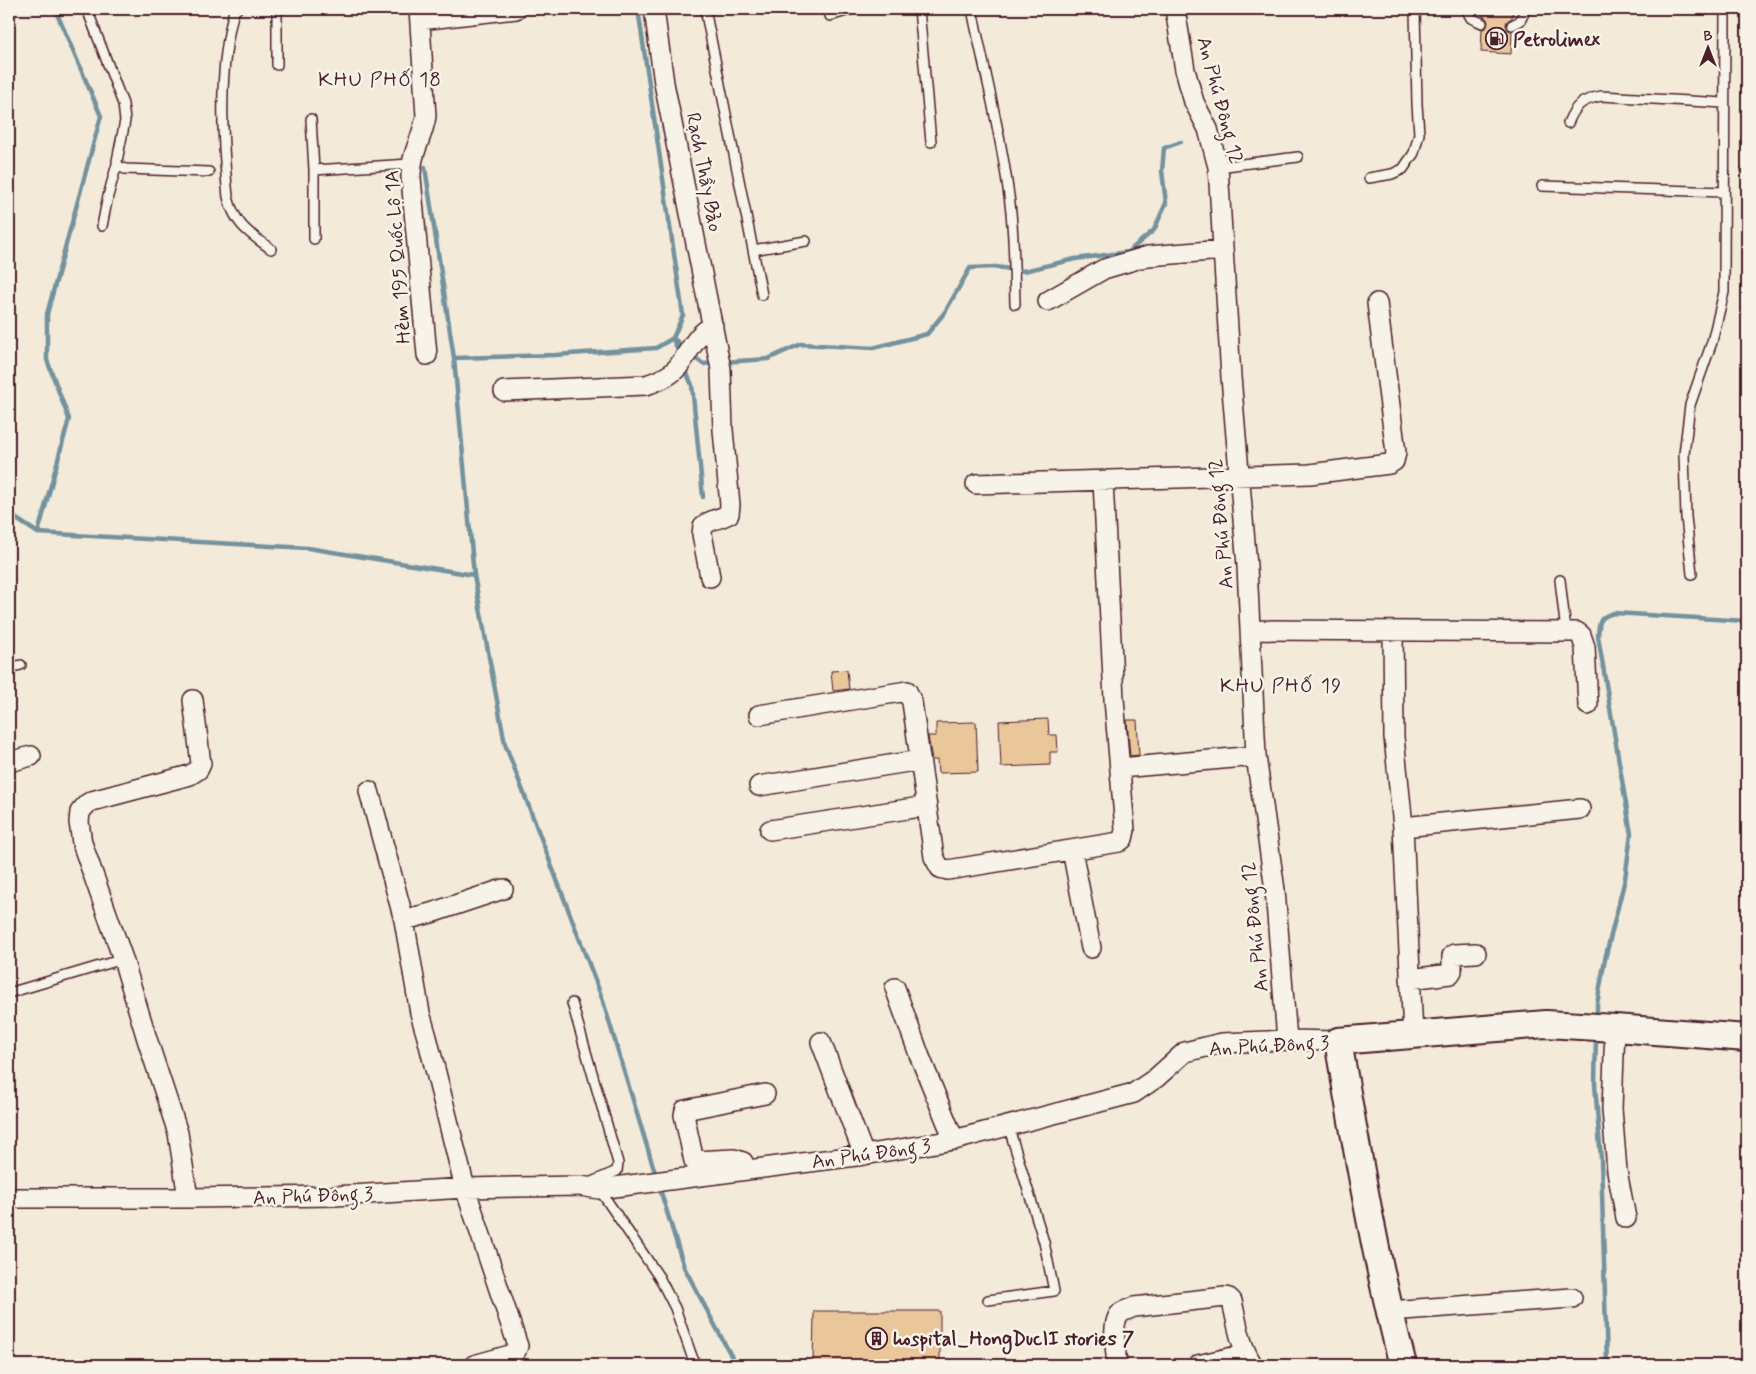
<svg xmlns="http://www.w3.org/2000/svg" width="1756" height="1374" font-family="Mynerve,sans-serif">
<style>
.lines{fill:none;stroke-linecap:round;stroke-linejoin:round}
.stream{stroke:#73929e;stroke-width:4.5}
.building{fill:#eac69b;stroke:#4a1f2b}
.lane-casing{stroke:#4a1f2b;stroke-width:12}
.street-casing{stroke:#4a1f2b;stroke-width:22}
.secondary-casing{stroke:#4a1f2b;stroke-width:30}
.lane{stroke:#f7f3e8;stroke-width:9}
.street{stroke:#f7f3e8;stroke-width:19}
.secondary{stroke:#f7f3e8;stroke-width:26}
.labels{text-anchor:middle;stroke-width:5;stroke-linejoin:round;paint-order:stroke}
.poi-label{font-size:20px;font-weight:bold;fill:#4a1f2b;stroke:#f7f3e8;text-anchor:start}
.street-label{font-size:20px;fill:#4a1f2b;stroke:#f7f3e8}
.neighbourhood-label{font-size:21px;letter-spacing:1px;fill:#4a1f2b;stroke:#f7f3e8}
</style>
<rect width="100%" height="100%" fill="#f4ead9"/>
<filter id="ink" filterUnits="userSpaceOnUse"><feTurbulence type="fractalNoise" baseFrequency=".02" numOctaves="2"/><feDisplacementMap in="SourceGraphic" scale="10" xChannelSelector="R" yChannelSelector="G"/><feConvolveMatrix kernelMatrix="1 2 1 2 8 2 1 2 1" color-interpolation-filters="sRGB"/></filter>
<g filter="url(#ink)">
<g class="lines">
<path class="stream" d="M425 167 454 358 474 575 505 744 602 998 656 1176
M673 338 684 348
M673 339 680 355
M692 355 703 364 716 363
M454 358 555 355 656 348 673 338 683 315 638 9
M723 362 768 359 801 344 873 348 927 334 945 312 970 268 996 267 1024 271 1075 259 1128 252 1154 230 1166 203 1162 171 1164 148 1181 142
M684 367 692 385 703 497
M9 514 38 533 308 548 474 575
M38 533 69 419 47 360V314L101 116 55 9
M1597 1019V1004L1605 959 1625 879 1631 834 1598 636C1599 621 1599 617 1614 613L1747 621
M1596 1034 1595 1085 1601 1159 1607 1365
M659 1186 684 1267 736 1365"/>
</g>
<path class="building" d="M1483 9H1513L1512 18 1507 21 1506 25 1508 30 1512 31 1511 54 1481 52 1482 29 1486 28 1488 23 1487 19 1483 16Z
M847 670 849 689 833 691 831 671Z
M1048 719 1049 735H1057L1058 752H1050V765L1001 767 999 721Z
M1127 720H1137L1139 755 1130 756Z
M976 722 978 772 938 773 937 760H932L928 736H936V723Z
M814 1311H940V1365H813Z"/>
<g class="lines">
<defs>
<path id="lane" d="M87 9 123 104 125 121 117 161 118 166 125 169 209 172
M237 9 234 11C218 71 222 136 228 197 235 225 249 233 271 249
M705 9 762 295
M919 9 931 142
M972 9C984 69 1000 129 1008 189 1014 227 1014 266 1015 304
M1466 9 1471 18 1482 23
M830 16 853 9
M1512 25 1520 21 1526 9
M277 65V9
M311 119 314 170V239
M1568 123C1576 104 1582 100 1601 96L1724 103
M1218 167 1298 157
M314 170 410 164
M1369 178 1392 174 1403 169 1414 153 1419 134 1417 104 1415 9
M1542 186 1724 192
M102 226 108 196 117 164
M753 250 806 241
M1692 574 1686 517 1684 454 1690 405 1712 342 1724 292 1725 9
M1560 580 1566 632
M9 668 21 665
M9 993 123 959
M572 1003 618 1163 617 1171 587 1184
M599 1189 659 1277 675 1308 695 1365
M988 1300 1054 1291 1044 1242 1008 1125"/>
<path id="street" d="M419 9 426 116C423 138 410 154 411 178L427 355
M654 9 664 83 721 369 723 430 730 505 729 514C720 519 711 519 703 526L702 534 710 577
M1175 9 1185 70 1194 102 1208 129 1218 167 1231 377 1247 566 1256 756 1275 890 1287 1040
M420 20 516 9
M1048 301 1104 269 1148 256 1223 250
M504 391 646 385C657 381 669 377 677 368 688 355 696 333 713 326
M976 484 1310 474 1389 464 1394 461 1396 453 1377 303
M1250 630 1577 632 1581 635 1585 647 1588 705
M1393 631 1394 737 1403 827 1413 1034
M759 715 907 691 912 702 934 857 940 868 948 870 1119 842 1123 839 1125 830 1114 699 1103 481
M9 762 31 756
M1120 768 1256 756
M759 786 920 760
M369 791 404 920 420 1013 427 1037 465 1188 518 1346 516 1351 510 1355 474 1365
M1403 827 1580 809
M770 830 927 806
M1072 850 1091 948
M404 920 431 913 503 889
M1410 979 1450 974 1452 971V956L1454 954 1476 953
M895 988 920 1057 954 1140
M1615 1028 1612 1109 1617 1171 1626 1218
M821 1042 864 1155
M743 1162 734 1159 694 1161 684 1115 685 1110 765 1094
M9 1198H188L335 1196 465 1188 580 1186 599 1189 864 1155 954 1140 1134 1093 1156 1078 1185 1052 1222 1043 1287 1040 1338 1041
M188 1198 178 1133 147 1039 123 959 82 843 79 822 80 812 87 804 92 801 190 775 198 770 201 764 193 700
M1389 1311 1572 1298
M1117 1365C1116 1352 1110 1320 1122 1312 1126 1310 1130 1309 1134 1307L1225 1297 1229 1298 1232 1301C1237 1323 1240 1346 1253 1365
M1198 1365 1246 1354"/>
<path id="secondary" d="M1403 1365C1375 1258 1357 1150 1338 1041L1546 1024 1615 1028 1747 1038"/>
</defs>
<use href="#lane" class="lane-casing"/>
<use href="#street" class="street-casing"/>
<use href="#secondary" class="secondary-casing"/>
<use href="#lane" class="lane"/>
<use href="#street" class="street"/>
<use href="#secondary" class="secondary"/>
</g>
</g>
<defs>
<symbol id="fuel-ring" viewBox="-11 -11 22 22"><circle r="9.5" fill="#f7f3e8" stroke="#4a1f2b" stroke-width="1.5"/><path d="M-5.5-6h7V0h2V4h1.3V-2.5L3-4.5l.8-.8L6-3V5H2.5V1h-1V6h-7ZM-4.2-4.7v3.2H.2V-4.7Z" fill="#4a1f2b"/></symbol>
<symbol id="building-ring" viewBox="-11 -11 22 22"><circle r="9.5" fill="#f7f3e8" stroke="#4a1f2b" stroke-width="1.5"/><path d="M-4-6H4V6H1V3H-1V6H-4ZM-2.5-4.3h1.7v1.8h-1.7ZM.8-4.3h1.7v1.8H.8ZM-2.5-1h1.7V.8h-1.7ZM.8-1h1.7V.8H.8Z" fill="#4a1f2b"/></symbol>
</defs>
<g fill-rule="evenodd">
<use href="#fuel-ring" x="1484" y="26" width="25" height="25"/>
<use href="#building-ring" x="864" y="1326" width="25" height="25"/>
</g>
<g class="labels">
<g class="poi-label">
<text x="1513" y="46">Petrolimex</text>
<text x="893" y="1345">hospital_HongDucII stories 7</text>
</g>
<g class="street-label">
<text transform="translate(1221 100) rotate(75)" y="7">An Phú Đông 12</text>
<text transform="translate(705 172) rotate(79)" y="7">Rạch Thầy Bảo</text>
<text transform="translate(397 257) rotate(-94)" y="7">Hẻm 195 Quốc Lộ 1A</text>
<text transform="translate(1220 524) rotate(-95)" y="7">An Phú Đông 12</text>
<text transform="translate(1254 927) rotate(-96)" y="7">An Phú Đông 12</text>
<text transform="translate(1269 1045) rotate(-3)" y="7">An Phú Đông 3</text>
<text transform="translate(871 1153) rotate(-8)" y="7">An Phú Đông 3</text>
<text transform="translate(313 1195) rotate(-2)" y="7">An Phú Đông 3</text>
</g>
<g class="neighbourhood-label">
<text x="380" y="86">KHU PHỐ 18</text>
<text x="1281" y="692">KHU PHỐ 19</text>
</g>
</g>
<rect width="1756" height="1374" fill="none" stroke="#f7f3e8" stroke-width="30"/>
<rect x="15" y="15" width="1726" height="1344" fill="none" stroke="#4a1f2b" stroke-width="2" filter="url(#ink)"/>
<g transform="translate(1708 48)" stroke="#f7f3e8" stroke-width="4" paint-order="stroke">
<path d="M0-4L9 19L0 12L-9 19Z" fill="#4a1f2b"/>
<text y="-8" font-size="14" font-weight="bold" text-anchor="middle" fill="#4a1f2b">B</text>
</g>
</svg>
